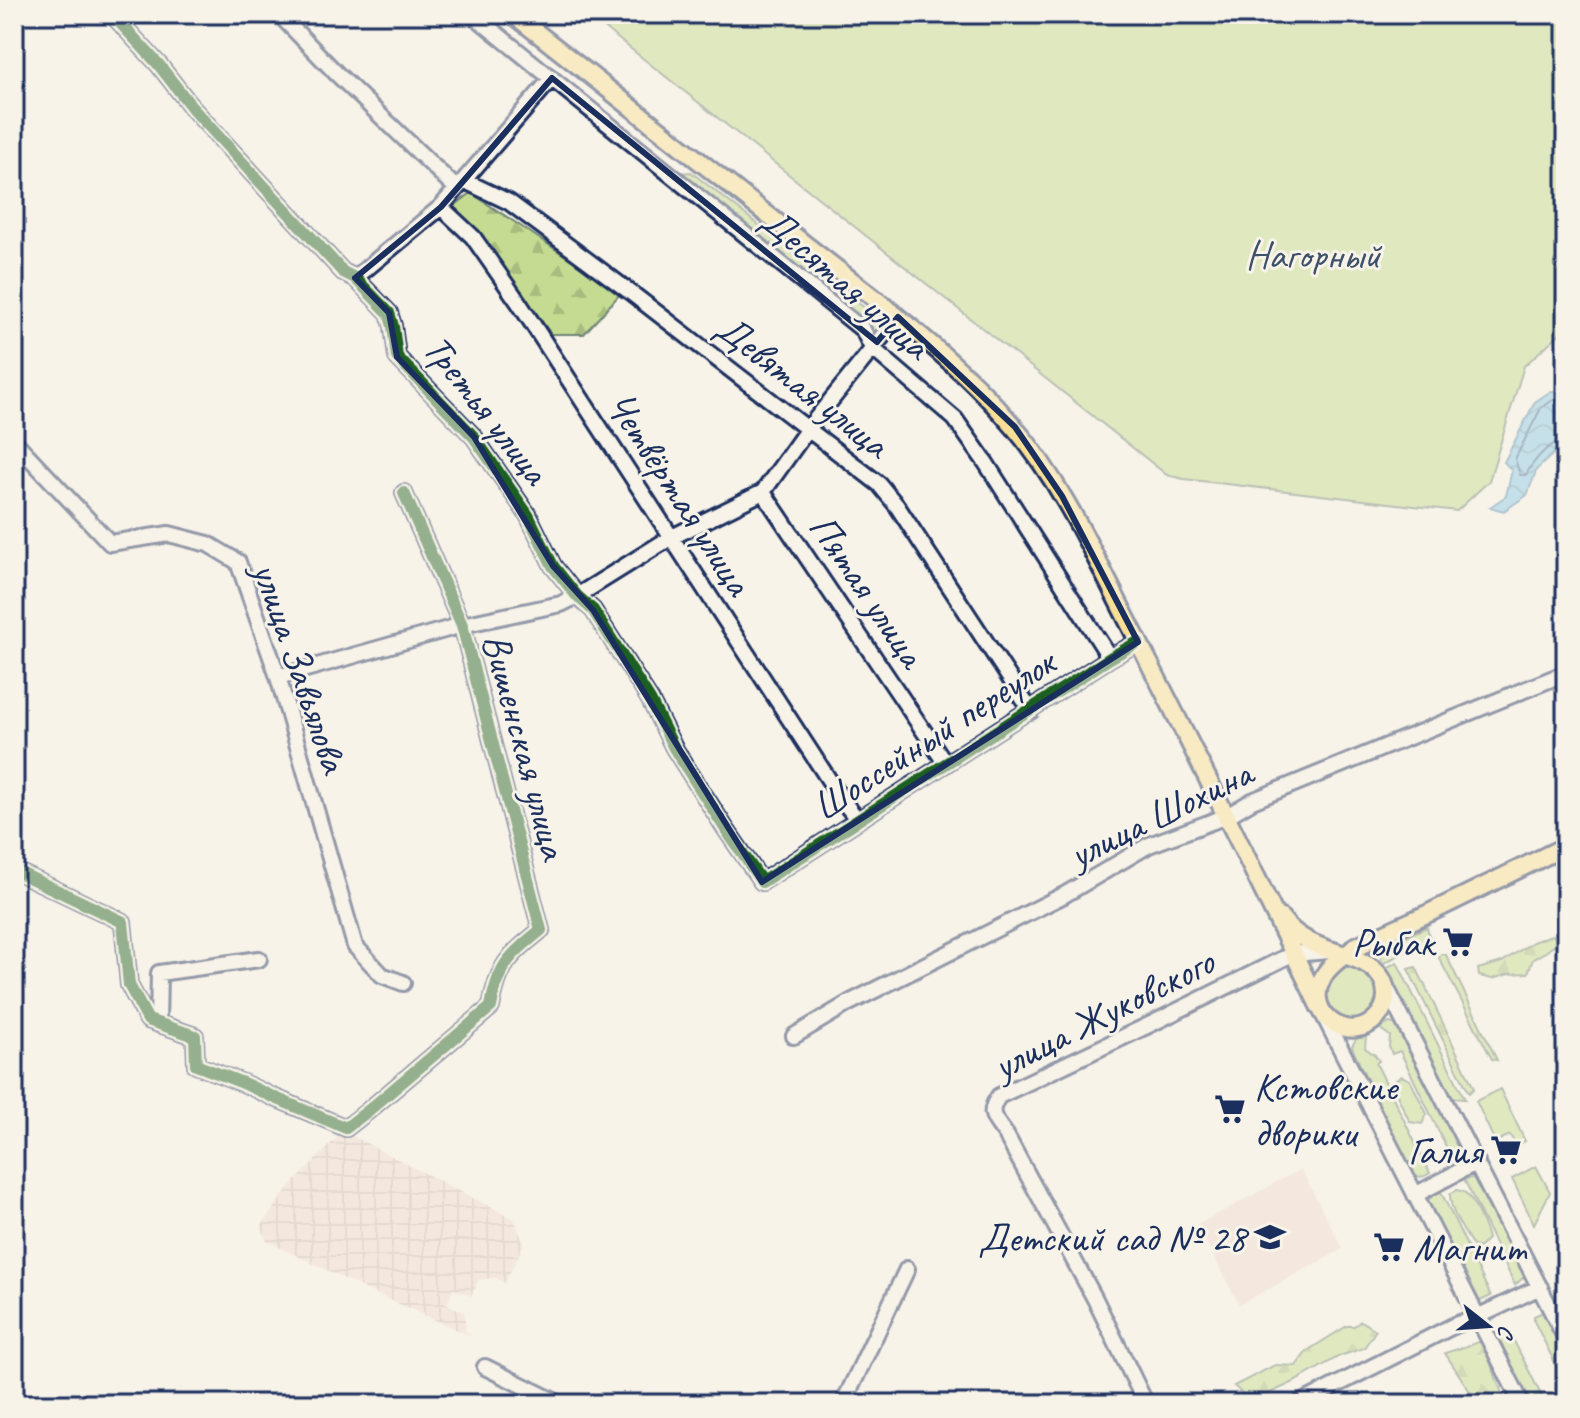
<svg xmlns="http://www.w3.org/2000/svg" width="1580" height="1418" font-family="Caveat,sans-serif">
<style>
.built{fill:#f0dcd3}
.industrial{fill:url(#industrial-grid)}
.green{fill:#c4db91;stroke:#708578;stroke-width:2}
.forest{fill:url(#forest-firs);stroke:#708578;stroke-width:2}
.water{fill:url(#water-waves);stroke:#5d8db2;stroke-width:2}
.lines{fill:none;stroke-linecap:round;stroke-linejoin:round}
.shore{stroke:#476d96;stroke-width:2}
.minor-casing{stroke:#1b2f5e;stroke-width:20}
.major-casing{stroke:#1b2f5e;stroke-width:22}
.minor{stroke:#f7f3e8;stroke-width:14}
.major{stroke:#f9df96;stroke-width:16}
.cycleway-casing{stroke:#f7f3e8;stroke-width:17}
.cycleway{stroke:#1b5e20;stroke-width:12}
.marked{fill:none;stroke:#1b2f5e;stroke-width:6;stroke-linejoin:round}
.labels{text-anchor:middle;stroke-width:6;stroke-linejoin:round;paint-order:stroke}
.park-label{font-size:40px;fill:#3d5168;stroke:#f7f3e8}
.street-label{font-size:40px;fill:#1b2f5e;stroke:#f7f3e8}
.poi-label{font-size:40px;fill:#1b2f5e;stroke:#f7f3e8;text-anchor:end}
</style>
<defs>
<pattern id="industrial-grid" width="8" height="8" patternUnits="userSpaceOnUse" patternTransform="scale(2)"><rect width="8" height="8" fill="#f0dcd3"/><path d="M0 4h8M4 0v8" fill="none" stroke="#cdbdb8"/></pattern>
<pattern id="forest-firs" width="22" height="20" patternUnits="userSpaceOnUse" patternTransform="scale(2)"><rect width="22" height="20" fill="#c4db91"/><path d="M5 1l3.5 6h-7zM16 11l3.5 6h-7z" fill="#a8bc7f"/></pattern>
<pattern id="water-waves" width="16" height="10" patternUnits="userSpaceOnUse" patternTransform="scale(2)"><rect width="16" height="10" fill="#89cbea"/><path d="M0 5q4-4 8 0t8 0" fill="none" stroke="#6fa5c1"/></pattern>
</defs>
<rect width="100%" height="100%" fill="#f7f3e8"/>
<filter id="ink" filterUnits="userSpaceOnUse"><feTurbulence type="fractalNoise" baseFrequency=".0125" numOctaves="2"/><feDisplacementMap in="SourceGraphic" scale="16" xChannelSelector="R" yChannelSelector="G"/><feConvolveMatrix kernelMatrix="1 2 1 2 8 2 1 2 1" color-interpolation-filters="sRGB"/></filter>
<g filter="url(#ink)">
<path class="built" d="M1301 1169 1343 1249 1239 1305 1197 1225Z"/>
<path class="industrial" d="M343 1131 514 1219 524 1244 505 1283 495 1278 479 1280 471 1296 454 1289 447 1304 464 1312 466 1331 471 1336 367 1290 267 1241 261 1226 286 1191Z"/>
<path class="green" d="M587 14H1566V328L1524 366 1489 481 1457 511 1184 479 1167 475Z
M1427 927 1430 939 1382 964C1379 951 1385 942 1396 937L1399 939Z
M1397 962 1465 1099 1453 1098 1384 969Z
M1346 967H1358L1376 980 1379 1001 1367 1019 1346 1022 1328 1010 1324 988 1337 971Z
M1389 1023 1398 1025 1462 1147 1461 1153 1454 1163 1400 1051 1392 1054 1389 1047 1390 1036 1379 1028Z
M1366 1036 1365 1048 1375 1055 1379 1061 1376 1063 1430 1173C1423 1178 1418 1178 1411 1173L1354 1052 1352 1046 1356 1039Z
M1401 1076 1410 1080 1427 1114 1422 1124 1410 1122 1393 1087 1396 1080Z
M1500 1089 1525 1141 1516 1146 1510 1135 1495 1142 1476 1101Z
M1536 1166 1550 1192 1534 1224 1512 1179Z
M1474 1178 1478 1180 1525 1276 1515 1285 1464 1179Z
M1457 1190C1460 1191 1462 1191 1464 1192 1472 1196 1486 1229 1488 1239L1479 1248 1473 1246C1464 1231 1450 1213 1450 1194Z
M1441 1192 1491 1296 1478 1302 1427 1201 1435 1194Z
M1543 1312 1566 1357V1385L1534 1321V1316Z
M1502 1331 1510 1333 1541 1395 1539 1404H1529L1495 1335Z"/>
<path class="forest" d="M691 172 885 324 876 334 678 173Z
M471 193 621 293 584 334H551L498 259 453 207Z
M1552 935 1559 941 1547 951 1533 959 1528 973 1509 974 1492 979 1479 976 1478 969 1502 962 1533 942Z
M1441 954 1446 955 1497 1060 1492 1059 1439 958Z
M1416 967 1474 1088 1469 1093 1408 969Z
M1361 1321 1376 1330 1364 1348 1340 1356 1294 1382 1268 1394 1245 1396 1234 1386 1275 1365 1296 1366 1307 1351 1347 1326H1354Z
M1482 1341 1506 1404H1478L1445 1353Z"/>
<path class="water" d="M1551 391 1566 394V442L1537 469 1527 495 1504 511 1490 507 1506 496 1512 470 1504 462 1535 402Z"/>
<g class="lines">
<path class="shore" d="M1566 402 1553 400 1541 408 1515 459 1520 475H1526C1533 461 1550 441 1566 439"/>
<defs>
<path id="minor" d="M112 14 159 65 194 110 343 272 355 278 389 313 393 326 397 357 474 437 528 515 553 566 577 596 593 610 650 700 674 748 725 828 762 882 1110 658 1138 642
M279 14 337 74 456 188
M472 14 863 330 872 348 955 419 986 463 1110 658
M465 181 509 202 630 292 879 484 897 506 1031 711
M441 207 473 237 519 303 842 800 858 820
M355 278 441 207 552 78
M14 441 110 543 169 534 208 544 238 562 278 677 355 946 382 975 403 983
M763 492 946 764
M278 677 462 625 561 604 577 596 670 538 763 492 807 430 898 317
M14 870 123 922 129 985 148 1020 195 1036 196 1065 243 1083 273 1097 346 1128 369 1110 491 1007C498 965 509 956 541 930L462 625 404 493
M1386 987 1566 1339
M1323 1014 1522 1404
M158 1024 159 973 259 959
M794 1036 849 1003 1064 895 1149 845 1227 816 1252 801 1566 673
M1415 1195 1477 1162
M485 1367 560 1404
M843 1404 907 1269
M1146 1404 1095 1299 1006 1135C995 1119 986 1114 999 1096L1151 1024 1280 960 1293 954 1329 951
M1299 1404 1455 1325 1477 1317 1540 1287"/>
<path id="major" d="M513 14C611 91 709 169 807 246 879 302 955 357 1014 427 1065 487 1097 562 1133 631 1197 756 1259 881 1320 1008
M1281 918C1292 933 1309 943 1327 949 1350 957 1386 964 1386 995 1386 1003 1383 1011 1377 1017 1351 1047 1303 1014 1322 979 1329 964 1350 951 1364 944
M1354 947 1429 913 1566 846"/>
</defs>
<use href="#minor" class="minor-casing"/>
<use href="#major" class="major-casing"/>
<use href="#minor" class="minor"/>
<use href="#major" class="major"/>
<defs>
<path id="cycleway" d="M112 14 159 65 194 110 343 272 355 278 389 313 393 326 397 357 474 437 528 515 553 566 577 596 593 610 650 700 674 748 725 828 762 882 1110 658 1138 642
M14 870 123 922 129 985 148 1020 195 1036 196 1065 243 1083 273 1097 346 1128 369 1110 491 1007C498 965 509 956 541 930L462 625 404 493"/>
</defs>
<use href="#cycleway" class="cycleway-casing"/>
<use href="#cycleway" class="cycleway"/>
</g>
</g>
<path d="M0 0H1580V1418H0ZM552 78 877 342 898 317 1015 427 1062 496 1138 642 762 882 593 610 553 566 474 437 397 357 389 313 355 278 441 207Z" fill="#f7f3e8" fill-opacity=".55" fill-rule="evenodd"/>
<path class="marked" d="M552 78 877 342 898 317 1015 427 1062 496 1138 642 762 882 593 610 553 566 474 437 397 357 389 313 355 278 441 207Z"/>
<defs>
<symbol id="supermarket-bare" viewBox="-9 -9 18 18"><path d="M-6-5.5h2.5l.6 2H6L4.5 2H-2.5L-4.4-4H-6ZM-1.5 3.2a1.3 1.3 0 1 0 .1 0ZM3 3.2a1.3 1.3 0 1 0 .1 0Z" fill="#1b2f5e" stroke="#f7f3e8" stroke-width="2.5" paint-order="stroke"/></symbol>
<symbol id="school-bare" viewBox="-9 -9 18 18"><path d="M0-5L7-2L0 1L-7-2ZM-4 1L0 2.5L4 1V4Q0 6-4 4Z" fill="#1b2f5e" stroke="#f7f3e8" stroke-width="2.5" paint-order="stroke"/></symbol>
</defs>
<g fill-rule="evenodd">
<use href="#supermarket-bare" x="1436" y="920" width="44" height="44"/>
<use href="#supermarket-bare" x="1208" y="1087" width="44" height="44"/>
<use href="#supermarket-bare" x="1484" y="1128" width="44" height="44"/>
<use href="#school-bare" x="1248" y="1215" width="44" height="44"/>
<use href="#supermarket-bare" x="1367" y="1225" width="44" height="44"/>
</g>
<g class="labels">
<g class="park-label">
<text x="1313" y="268">Нагорный</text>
</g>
<g class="street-label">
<text transform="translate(846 282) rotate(41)" y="14">Десятая улица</text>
<text transform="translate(803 385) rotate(38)" y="14">Девятая улица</text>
<text transform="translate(487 409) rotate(52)" y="14">Третья улица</text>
<text transform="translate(680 493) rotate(57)" y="14">Четвёртая улица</text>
<text transform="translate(868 590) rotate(56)" y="14">Пятая улица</text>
<text transform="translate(301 667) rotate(71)" y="14">улица Завьялова</text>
<text transform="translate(933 734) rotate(-33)" y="14">Шоссейный переулок</text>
<text transform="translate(526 746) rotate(75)" y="14">Вишенская улица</text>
<text transform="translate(1160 813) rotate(-26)" y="14">улица Шохина</text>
<text transform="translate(1103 1013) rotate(-27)" y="14">улица Жуковского</text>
</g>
<g class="poi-label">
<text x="1434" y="956">Рыбак</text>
<text x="1254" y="1100" text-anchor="start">Кстовские<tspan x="1254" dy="46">дворики</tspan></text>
<text x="1482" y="1164">Галия</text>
<text x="1246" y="1251">Детский сад № 28</text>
<text x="1413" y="1261" text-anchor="start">Магнит</text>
</g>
</g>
<rect width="1580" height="1418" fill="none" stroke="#f7f3e8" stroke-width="48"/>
<rect x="24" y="24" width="1532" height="1370" fill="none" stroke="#1b2f5e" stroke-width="3" filter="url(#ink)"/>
<g transform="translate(1488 1326) rotate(107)" stroke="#f7f3e8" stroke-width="6" paint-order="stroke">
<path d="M0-6L14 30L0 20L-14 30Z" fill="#1b2f5e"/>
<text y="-12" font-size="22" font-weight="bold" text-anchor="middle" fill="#1b2f5e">С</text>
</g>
</svg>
